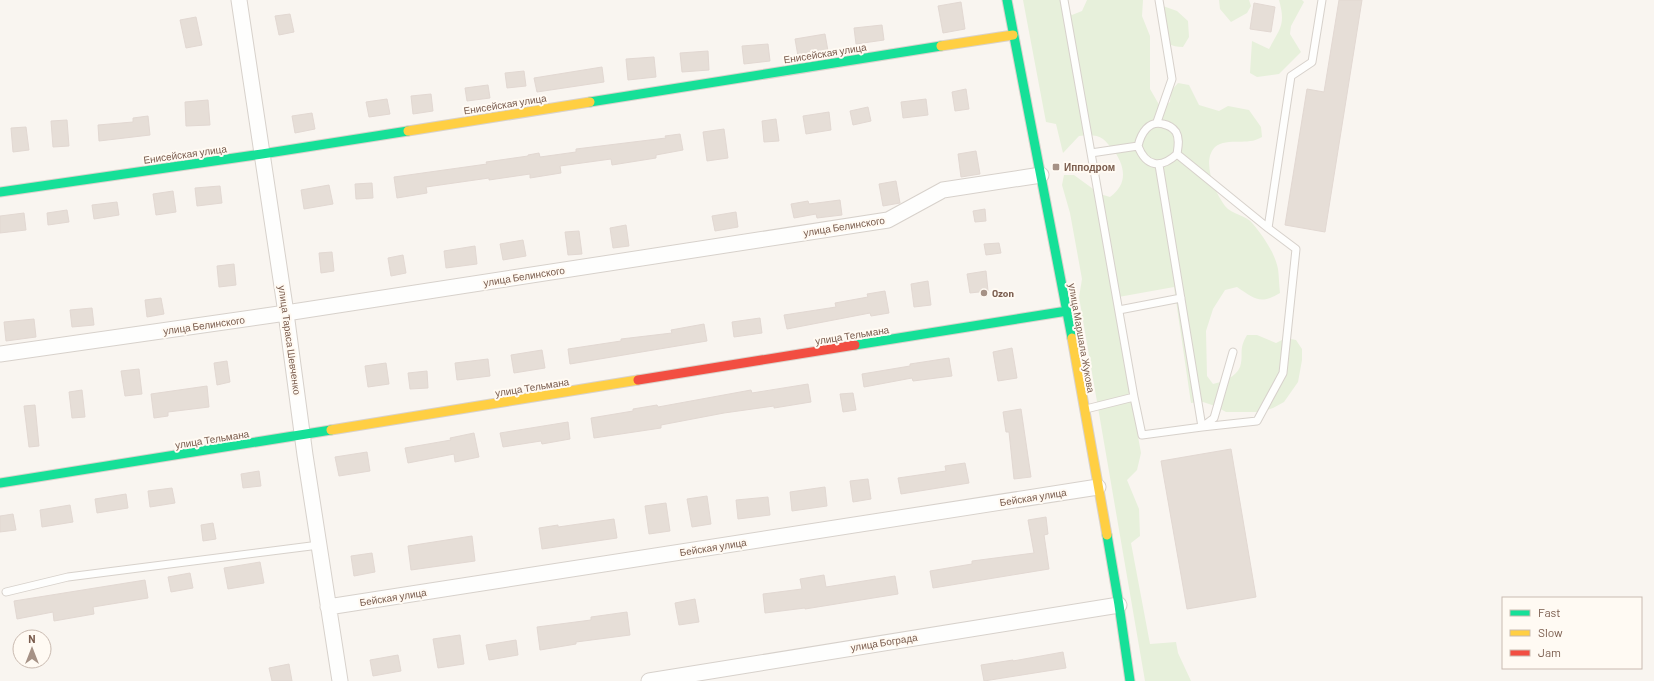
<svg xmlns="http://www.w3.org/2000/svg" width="1654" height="681" font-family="Barlow,sans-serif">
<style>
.green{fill:#e7f0db}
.building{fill:#e6ded7;stroke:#e2d8d2}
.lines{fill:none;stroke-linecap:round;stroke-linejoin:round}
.lane-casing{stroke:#d7d1cb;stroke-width:9}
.street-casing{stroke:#d7d1cb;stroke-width:17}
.fast-casing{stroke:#d9d2cb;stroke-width:11}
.slow-casing{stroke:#d9d2cb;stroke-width:11}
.jam-casing{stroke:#d9d2cb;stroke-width:11}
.lane{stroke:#fefefd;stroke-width:7}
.street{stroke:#fefefd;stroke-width:15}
.fast{stroke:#16e098;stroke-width:9}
.slow{stroke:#ffcf43;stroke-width:9}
.jam{stroke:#f24e42;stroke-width:9}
.poi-dot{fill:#a69286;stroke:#fffaf3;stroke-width:1.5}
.labels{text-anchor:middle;stroke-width:4;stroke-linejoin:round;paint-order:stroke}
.street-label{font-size:10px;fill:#7a5c4d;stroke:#fffaf3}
.poi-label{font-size:10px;font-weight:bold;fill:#7a5c4d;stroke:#fffaf3;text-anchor:start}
</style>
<rect width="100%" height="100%" fill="#f9f5f0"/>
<path class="green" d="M1023 0H1060L1064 8 1072 15 1082 11 1087 0H1143L1142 16 1150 36V89L1161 108 1170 102 1171 91 1178 83 1189 85 1199 105 1219 111 1228 106 1249 110 1261 127 1262 137C1258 139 1254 141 1250 141 1240 143 1224 139 1215 147 1201 161 1215 193 1225 206 1232 215 1247 215 1253 224 1263 236 1275 253 1278 269 1279 276 1279 285 1280 293 1260 305 1255 299 1237 287L1225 290 1213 309 1206 331 1207 376 1213 384C1223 382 1236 377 1240 367 1244 354 1238 350 1247 335H1257L1276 343 1286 338 1296 340 1302 349V360L1298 382 1284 402 1273 408 1262 412H1226L1215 406 1203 402 1191 403 1174 287 1113 298 1141 453 1137 470 1127 480 1139 509 1140 536 1131 543 1150 644 1176 642 1178 653 1191 681H1145L1079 297 1082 279 1070 213 1062 185 1064 175H1074L1100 194 1110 197C1129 183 1125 165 1112 148 1109 146 1106 141 1103 139 1097 134 1086 135 1079 136L1063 153 1056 124 1046 122Z
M1219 0H1249L1251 6 1247 13 1231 22 1220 9Z
M1279 0H1302L1304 2 1291 26 1290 34 1301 52 1279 74 1257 77 1250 73 1252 41 1269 49C1280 28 1286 25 1279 0Z
M1163 6 1177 11 1188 21 1189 37 1183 47C1159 47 1160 29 1157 11Z"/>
<path class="building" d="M1339 0H1362L1325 232 1285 225 1307 89 1324 92Z
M961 2 965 29 943 33 938 6Z
M1254 3 1275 7 1271 32 1250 29Z
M290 14 294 32 279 35 275 16Z
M196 17 202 45 186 48 180 20Z
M882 25 884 40 856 44 854 28Z
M825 34 828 51 798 56 795 39Z
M768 44 770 61 744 64 742 46Z
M708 51 709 70 682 72 680 53Z
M654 57 656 77 628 80 626 59Z
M602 67 604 82 537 92 534 78Z
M524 71 526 86 507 88 505 73Z
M488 85 490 98 467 101 465 88Z
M966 89 969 109 955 111 952 92Z
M431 94 433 111 413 114 411 96Z
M387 99 390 114 369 117 366 102Z
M926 99 928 115 903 118 901 102Z
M208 100 210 125 186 126 185 102Z
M868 107 871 121 853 125 850 111Z
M829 112 831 130 806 134 803 116Z
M312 113 315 129 295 133 292 116Z
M148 116 150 135 99 141 98 125 133 122V118Z
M776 119 779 141 764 142 762 121Z
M67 120 69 146 53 147 51 121Z
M26 127 29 150 13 152 11 128Z
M724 129 728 158 707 161 703 132Z
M680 134 683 150 656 155V158L612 165 611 159 560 166 561 173 530 178V174L489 180V178L426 187 427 193 397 198 394 177 487 164 486 162 528 156V155L539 153 540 157 576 152V149L666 138 665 136Z
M976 151 980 174 961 177 958 154Z
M896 181 900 203 883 206 879 184Z
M372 183 373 198 356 199 355 184Z
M329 185 333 204 304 209 301 190Z
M220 186 222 203 197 206 195 188Z
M173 191 176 212 156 215 153 194Z
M840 200 842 215 817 218 816 214 794 218 791 204 808 201 809 204Z
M117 202 119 215 94 219 92 205Z
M985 209 986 221 975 222 973 211Z
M67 210 69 222 48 225 47 213Z
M736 212 738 227 715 231 712 216Z
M24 213 26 230 0 233V216Z
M626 225 629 246 613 248 610 228Z
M579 231 582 254 568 255 565 232Z
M523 240 526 256 503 260 500 244Z
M999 243 1001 253 986 255 984 244Z
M475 246 477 264 446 268 444 251Z
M332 252 334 271 321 273 319 253Z
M403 255 406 273 391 276 388 258Z
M234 264 236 285 219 287 217 266Z
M986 271 988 291 970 293 967 274Z
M928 281 931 305 914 307 911 284Z
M885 291 889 313 871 316 870 313 787 329 784 315 836 307 835 303 868 297 867 294Z
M161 298 164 314 147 317 145 300Z
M92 308 94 325 72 327 70 310Z
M760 318 762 333 734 337 732 322Z
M34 319 36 337 6 341 4 322Z
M704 324 707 341 570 364 568 349 621 341V339L672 333 671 330Z
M1012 348 1017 378 998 381 993 352Z
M542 350 545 368 514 373 511 355Z
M949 358 952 376 913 381 912 378 864 387 862 374 910 366V364Z
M488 359 490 376 457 380 455 363Z
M227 361 230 382 217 385 214 363Z
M386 363 389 384 368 387 365 366Z
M139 369 142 394 125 396 121 371Z
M427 371 428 388 410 389 408 373Z
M808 384 811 402 774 408V406L724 413 661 425V428L594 438 591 418 633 411V409L657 405 658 407 751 390 752 393Z
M207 386 209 407 168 412V416L154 418 151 394Z
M82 390 85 417 72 418 69 392Z
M853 393 856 410 843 412 840 394Z
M35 405 39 446 29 447 24 406Z
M1021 409 1031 477 1014 479 1009 432H1006L1003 412Z
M568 422 570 439 542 444 541 441 503 447 500 433Z
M474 433 479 457 455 462 454 454 408 463 405 448 451 440 450 438Z
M1231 449 1256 597 1187 609 1161 461Z
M367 452 370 471 339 476 335 457Z
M965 463 969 483 901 494 898 478 946 471 945 466Z
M259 471 261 486 243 488 241 474Z
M868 479 871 499 853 502 850 481Z
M825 487 827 506 792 511 790 492Z
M172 488 175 503 150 507 148 491Z
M126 494 128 508 97 513 95 499Z
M707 496 711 524 692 527 687 499Z
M768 497 770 515 738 519 736 500Z
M666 503 670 531 649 534 645 506Z
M70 505 73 522 42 527 40 510Z
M13 514 16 530 0 532V516Z
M1046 517 1048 534 1044 535 1049 569 933 588 930 571 972 564V561L1034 553 1028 520Z
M614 519 617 538 542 549 539 528 558 525V527Z
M213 523 216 539 203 541 201 525Z
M472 536 475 561 411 570 408 546Z
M372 553 375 572 354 576 351 556Z
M260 562 264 583 228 589 224 568Z
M190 573 193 588 171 592 168 577Z
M824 575 826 587 895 576 898 594 805 609V608L765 613 763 594 802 589 800 579Z
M145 580 148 598 93 607 94 614 54 621 53 612 17 619 14 601Z
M695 599 699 622 679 625 675 603Z
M627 612 630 635 576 642V644L540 650 537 627 591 620V617Z
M460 635 464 664 438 668 433 639Z
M516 640 518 655 489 660 486 645Z
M1063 652 1066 668 984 681 981 665 1013 660V661Z
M398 655 401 671 373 676 370 660Z
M289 664 292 681H272L269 668Z"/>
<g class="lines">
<defs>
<path id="lane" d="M1064 0 1134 397
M1157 122 1172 79 1159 0
M1091 153 1138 146C1141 133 1149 120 1163 124 1168 125 1173 128 1176 132 1180 139 1178 147 1177 154 1161 169 1146 167 1138 146
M1177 154 1268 228
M1159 165 1202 427 1257 421 1283 373 1296 249 1268 228 1291 76 1312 62 1322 0
M1119 310 1181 298
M1086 409 1134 397 1142 435 1202 427 1214 418 1233 352
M6 592 68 577 319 545"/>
<path id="street" d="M239 0 286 313 305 455 340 681
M0 354 286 313 888 220 943 190 1041 175
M328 607 1098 487
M649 681 1119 605"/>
<path id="fast" d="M1007 0 1072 338
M590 102 941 46
M0 192 262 154 408 131
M855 345 1067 311
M0 483 331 430
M1107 535 1119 605 1130 681"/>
<path id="slow" d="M941 46 1013 35
M408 131 590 102
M1072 338 1107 535
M331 430 638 380"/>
<path id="jam" d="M638 380 855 345"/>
</defs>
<use href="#lane" class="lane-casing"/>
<use href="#street" class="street-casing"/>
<use href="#fast" class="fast-casing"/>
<use href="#slow" class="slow-casing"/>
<use href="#jam" class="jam-casing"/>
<use href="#lane" class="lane"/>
<use href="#street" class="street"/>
<use href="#fast" class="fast"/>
<use href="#slow" class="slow"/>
<use href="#jam" class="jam"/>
</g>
<g class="poi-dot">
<rect x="1052" y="163" width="8" height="8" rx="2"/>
<circle cx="984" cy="293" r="4"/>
</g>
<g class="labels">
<g class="street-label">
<text transform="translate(825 53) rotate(-9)" y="4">Енисейская улица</text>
<text transform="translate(505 104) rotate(-9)" y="4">Енисейская улица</text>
<text transform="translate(185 154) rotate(-8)" y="4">Енисейская улица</text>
<text transform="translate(844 226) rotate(-9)" y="4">улица Белинского</text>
<text transform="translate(524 276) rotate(-9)" y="4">улица Белинского</text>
<text transform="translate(204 325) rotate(-8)" y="4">улица Белинского</text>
<text transform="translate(852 335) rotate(-9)" y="4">улица Тельмана</text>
<text transform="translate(1082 338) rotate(80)" y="4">улица Маршала Жукова</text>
<text transform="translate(290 340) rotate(82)" y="4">улица Тараса Шевченко</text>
<text transform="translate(532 387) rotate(-9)" y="4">улица Тельмана</text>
<text transform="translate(212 439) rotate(-9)" y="4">улица Тельмана</text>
<text transform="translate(1033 497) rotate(-9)" y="4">Бейская улица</text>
<text transform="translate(713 547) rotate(-9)" y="4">Бейская улица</text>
<text transform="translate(393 597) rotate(-9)" y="4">Бейская улица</text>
<text transform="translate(884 642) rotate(-9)" y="4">улица Бограда</text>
</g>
<g class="poi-label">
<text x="1064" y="171">Ипподром</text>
<text x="992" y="297">Ozon</text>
</g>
</g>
<rect x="1502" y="597" width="140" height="72" fill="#fffaf3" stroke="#cabbb1"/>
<rect x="1510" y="610" width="20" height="6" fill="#16e098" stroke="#cabbb1"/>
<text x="1538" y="617" font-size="12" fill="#7a5c4d">Fast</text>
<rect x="1510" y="630" width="20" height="6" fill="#ffcf43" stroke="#cabbb1"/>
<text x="1538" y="637" font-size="12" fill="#7a5c4d">Slow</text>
<rect x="1510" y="650" width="20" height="6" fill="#f24e42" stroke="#cabbb1"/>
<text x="1538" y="657" font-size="12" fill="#7a5c4d">Jam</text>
<g transform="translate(32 649)"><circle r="19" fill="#fffaf3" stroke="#cabbb1"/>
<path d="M0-3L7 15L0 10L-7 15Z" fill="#a69286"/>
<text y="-6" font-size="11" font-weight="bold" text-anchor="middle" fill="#7a5c4d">N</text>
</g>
</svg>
